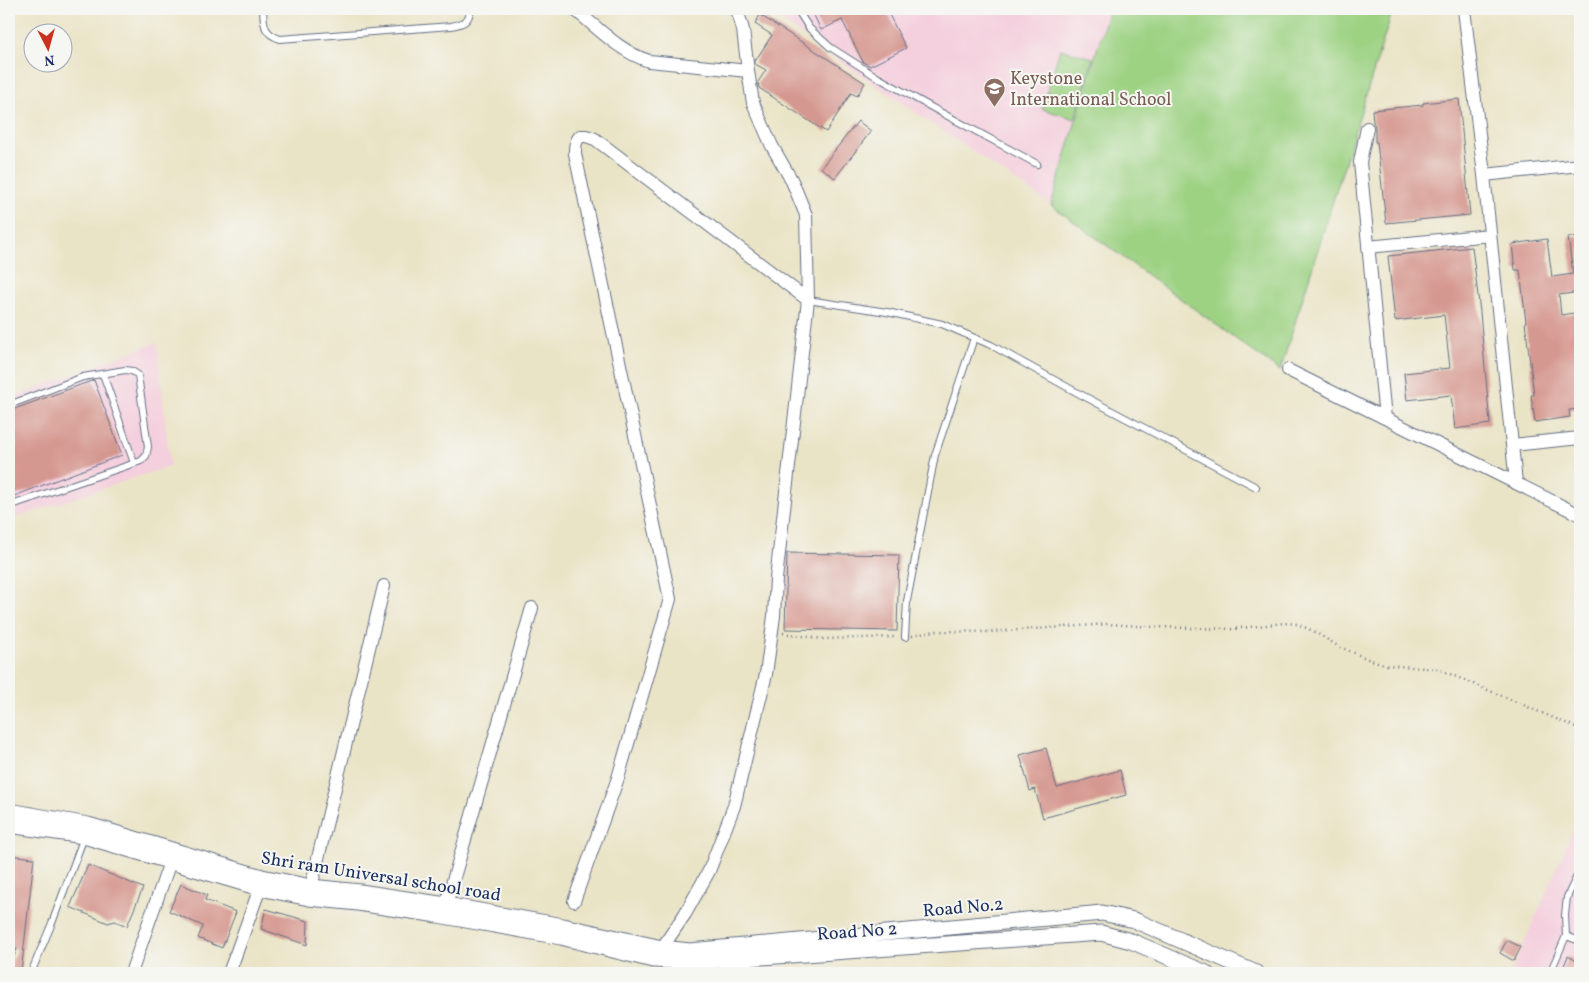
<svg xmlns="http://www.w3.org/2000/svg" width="1589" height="982" font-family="Vollkorn,serif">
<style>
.built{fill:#f4cfdd}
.green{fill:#9dd283;stroke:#5c8070}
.building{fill:#d59890}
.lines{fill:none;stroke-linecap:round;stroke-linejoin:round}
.service-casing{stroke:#636e83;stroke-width:8}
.minor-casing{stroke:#636e83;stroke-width:14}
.tertiary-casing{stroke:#636e83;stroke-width:17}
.path{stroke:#636e83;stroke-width:2.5;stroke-dasharray:1 4;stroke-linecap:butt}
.service{stroke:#fff;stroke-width:6}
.minor{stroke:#fff;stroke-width:12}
.tertiary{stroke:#fff;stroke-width:15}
.labels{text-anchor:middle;stroke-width:4;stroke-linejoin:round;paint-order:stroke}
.education-label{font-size:18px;fill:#785e54;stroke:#f6f6f2;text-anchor:start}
.street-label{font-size:18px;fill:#1b2f5e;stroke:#f6f6f2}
</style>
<rect width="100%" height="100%" fill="#f6f6f2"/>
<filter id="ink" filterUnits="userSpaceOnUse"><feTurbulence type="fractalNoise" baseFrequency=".02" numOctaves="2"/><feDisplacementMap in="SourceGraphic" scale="10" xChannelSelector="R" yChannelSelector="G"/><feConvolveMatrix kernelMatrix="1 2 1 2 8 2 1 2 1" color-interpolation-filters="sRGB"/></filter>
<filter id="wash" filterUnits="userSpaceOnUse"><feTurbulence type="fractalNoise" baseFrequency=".0096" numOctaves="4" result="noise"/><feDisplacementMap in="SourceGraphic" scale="20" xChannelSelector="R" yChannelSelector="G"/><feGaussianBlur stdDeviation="1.12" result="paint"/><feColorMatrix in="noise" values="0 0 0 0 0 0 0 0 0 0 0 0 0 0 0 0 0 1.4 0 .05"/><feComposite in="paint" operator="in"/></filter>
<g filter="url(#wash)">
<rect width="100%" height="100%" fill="#eae4c7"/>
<path class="built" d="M764 9H1109L1051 205Z
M157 342 170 466 9 520V399Z
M1580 814V973H1511Z"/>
<path class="green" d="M1109 9H1393L1280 371 1051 205Z
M1060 49 1093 58 1075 119 1042 109Z"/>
<g id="blocks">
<path class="building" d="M811 9H886L906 48 870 66 863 62 842 20 821 30Z
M760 15 865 83 857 96 851 93 826 132 759 88 758 82 766 70 755 64V61L772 35 755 24Z
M1459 99 1470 215 1386 223 1377 142H1375V126L1373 122 1372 110 1423 105V103Z
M858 121 871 131 835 178 821 168Z
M1580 236V292L1559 295 1561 315 1580 312V409L1569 410 1570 417 1535 422 1531 395H1534L1525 322H1526L1520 270H1515L1512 244 1547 239 1552 277 1573 274 1568 237Z
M1472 247 1480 312 1490 424 1455 429 1451 395 1407 400 1404 373 1450 368 1444 315 1395 321 1388 256Z
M94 380 122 455 9 498V411Z
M787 553 899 555 897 631 785 629Z
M1046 748 1057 788 1120 770 1126 795 1043 818 1035 789 1030 791 1020 755Z
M9 855 34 858 21 973 9 969 17 949 9 948Z
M88 865 143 888 127 926 115 921 108 923 70 907Z
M181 884 207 895 205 900 236 912 222 948 198 938 203 926 169 911Z
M266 909 308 921 307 945 261 929Z
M1507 940 1521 947 1514 961 1500 953Z
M1568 956 1580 963V973H1561Z"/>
</g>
</g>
<g filter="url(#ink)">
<use href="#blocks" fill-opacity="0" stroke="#636e83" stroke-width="1"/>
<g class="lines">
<defs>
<path id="service" d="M263 9C264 25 263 33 280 39L451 26C463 24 470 21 470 9
M797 9 809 28 830 47 877 77 931 107 1037 164
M808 300 887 312 942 324 991 345 1078 393 1256 487
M103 374 134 463
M9 405 83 377 125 370 132 371 138 375 148 447 146 456 141 461 9 506
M905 637 907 601 935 455 974 338
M1566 936 1565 915 1567 897 1580 870
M31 973 52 923 84 837
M1550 973 1566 936 1580 941"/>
<path id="minor" d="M574 9C597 27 620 52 649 61L748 71
M1464 9 1484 175 1516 483
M1367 128 1360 162 1385 418
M1484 175 1580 165
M1368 247 1490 235
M1288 370 1580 515
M1512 445 1580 438
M311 887 384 586
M574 901 618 778 670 599 575 154C575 146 575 142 580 136H586L595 139 808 300
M446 905 532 608
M662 948 685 914 709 871 734 806 766 674 774 616 776 579 808 300 806 215 792 181 772 146 753 103 748 71 743 30 737 9
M131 973 170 862
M229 973 260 888"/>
<path id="tertiary" d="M9 811 88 825 262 877 311 887 360 892 446 905 563 926 662 948 690 951 1102 913 1134 920 1256 973
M9 825 84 836 260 888 309 898 358 903 438 915 561 937 653 960 691 962 1101 933 1131 941 1206 973"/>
</defs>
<use href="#service" class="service-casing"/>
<use href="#minor" class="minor-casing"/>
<use href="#tertiary" class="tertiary-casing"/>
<path class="path" d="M783 633 822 639 897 637
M912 636 935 631 989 632 1108 624 1154 627 1232 629 1284 623 1297 624 1313 631 1338 646 1368 659 1387 665 1438 669 1580 729"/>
<use href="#service" class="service"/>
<use href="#minor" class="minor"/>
<use href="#tertiary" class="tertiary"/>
</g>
</g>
<defs>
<symbol id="school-pin" viewBox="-11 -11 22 30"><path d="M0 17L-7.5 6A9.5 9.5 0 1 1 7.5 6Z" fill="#8d6e63" stroke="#f6f6f2"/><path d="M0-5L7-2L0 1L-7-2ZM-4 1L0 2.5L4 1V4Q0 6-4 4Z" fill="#fff"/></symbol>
</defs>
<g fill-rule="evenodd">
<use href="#school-pin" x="982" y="76" width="25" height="34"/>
</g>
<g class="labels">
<g class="education-label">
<text x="1010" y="84">Keystone<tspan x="1010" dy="21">International School</tspan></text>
</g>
<g class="street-label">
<text transform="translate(381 876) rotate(9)" y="6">Shri ram Universal school road</text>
<text transform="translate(963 907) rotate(-5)" y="6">Road No.2</text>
<text transform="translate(857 931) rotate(-4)" y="6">Road No 2</text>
</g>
</g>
<rect width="1589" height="982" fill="none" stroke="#f6f6f2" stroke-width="30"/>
<g transform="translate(48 48) rotate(174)"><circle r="24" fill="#f6f6f2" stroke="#9ea6b7"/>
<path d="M0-4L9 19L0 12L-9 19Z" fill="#c8321e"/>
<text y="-8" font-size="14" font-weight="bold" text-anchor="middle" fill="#1b2f5e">N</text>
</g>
</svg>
